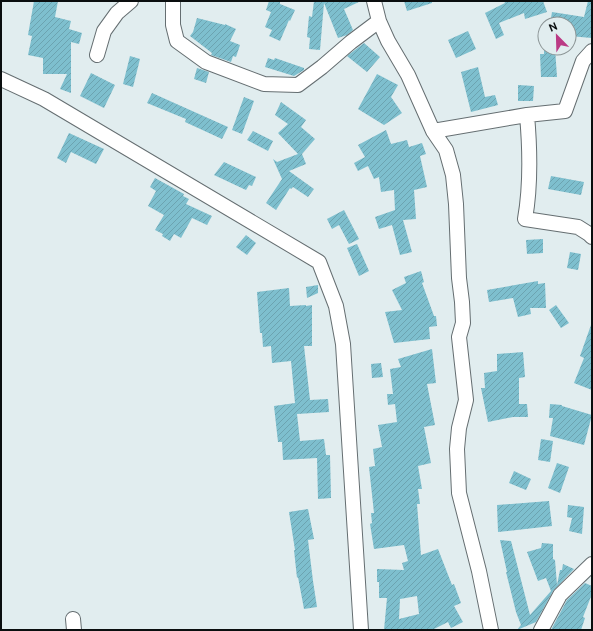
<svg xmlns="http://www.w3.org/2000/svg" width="593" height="631" font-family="Ubuntu,sans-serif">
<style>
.building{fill:url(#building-hatch);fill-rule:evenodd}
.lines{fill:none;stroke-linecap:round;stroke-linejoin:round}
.minor-casing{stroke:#656e71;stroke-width:16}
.minor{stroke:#fff;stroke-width:14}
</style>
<defs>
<pattern id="building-hatch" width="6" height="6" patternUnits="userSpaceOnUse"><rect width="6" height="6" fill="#7ebfce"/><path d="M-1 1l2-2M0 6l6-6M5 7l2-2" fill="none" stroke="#6ca3b0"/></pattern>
</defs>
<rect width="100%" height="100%" fill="#e1edef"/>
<path class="building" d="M34 1H58L55 17 71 21 69 29 82 33 79 44 71 42V93L60 89 67 74H43V58L28 55 32 36 28 35Z
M269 1H280V4L295 10 290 21 289 20 280 41 269 36 272 30 265 27 271 12 266 10Z
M314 1H361L344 9 353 30 347 35 338 38 324 3 320 50 309 49 310 38 307 37 309 16 312 17Z
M404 1H432V3L407 11Z
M504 1H543L547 12 525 19 524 13 499 23 504 35 496 39 485 13 505 3Z
M588 1H592V38L569 36V24H550L552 12 584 17Z
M197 18 225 25V24L236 29 230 41 240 45 236 57 233 56 231 62 211 55 212 53 190 36 193 32Z
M468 31 476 49 456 58 448 40Z
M364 43 380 57 367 72 347 56Z
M544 48H555L557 77H541L540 54H544Z
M130 56 140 59 133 87 123 84Z
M268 58 274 60 275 58 304 68V70L294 76 265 67Z
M478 67 485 97 495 95 498 105 471 112 461 72Z
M197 68 209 72 206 83 194 79Z
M91 73 115 85 104 108 80 96Z
M377 74 398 85 391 97 402 113 384 125 358 109Z
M518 85 534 86 533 101H518Z
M152 93 228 127 222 139 185 122 186 119 147 103Z
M244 97 254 101 242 134 232 130Z
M281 102 306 120 301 127 315 139 302 154 306 164 289 171 314 189 308 197 293 187 291 189 290 188 276 210 266 203 282 179 273 159 277 162 298 154 278 133 288 124 275 115Z
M386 130 391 144 407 140 409 147 422 143 426 154 420 156 427 187 414 190 416 219 403 220 412 252 400 255 392 225 379 229 375 217 395 210 394 190 381 192 379 177 374 179 368 166 358 171 354 163 365 157 358 145Z
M253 131 273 141 268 151 247 140Z
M69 133 104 149 96 164 71 152 66 163 57 158Z
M224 162 256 177 252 186 249 185 246 190 214 175Z
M551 176 584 182 581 195 548 189Z
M155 178 184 194 183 196 189 199 186 204 212 216 207 225 192 218 181 238 174 234 170 241 162 236 163 234 155 230 164 215 148 206 156 191 150 187Z
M344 210 359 239 349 244 339 225 332 229 327 219Z
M246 235 256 243 247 255 236 247Z
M543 239V253L527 254 526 240Z
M357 244 369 271 359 276 347 248Z
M570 252 581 254 578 270 567 268Z
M421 271 424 282 422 283 434 316H436L437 326 429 327 430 339 394 343 385 312 402 310 392 290 406 283 404 277Z
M538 281V284L545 283 546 308H530L531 314 518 317 513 298 489 302 487 290Z
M318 285V293L307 298 306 287Z
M289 288 290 306 306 305V306L312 305V346H304L310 400 328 399 329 412 297 414 300 441 324 439 326 455H330L331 498 318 499 317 458 283 460 282 442H278L274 406 295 403 291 361 272 363 271 346 263 347 262 333H260L257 292Z
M556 305 569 323 561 328 549 310Z
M591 325 592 326V390L574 383 584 358 580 356Z
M432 349 436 383 427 384 435 425 424 427 431 463 418 466 422 489H418L420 504H417L421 555 438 549 452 585 454 584 461 603 454 606 463 622 451 628 448 622 432 630H384L387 598H379V582H377V569L404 570 402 563 408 561 404 545 374 549 370 524 372 523 371 513H374L369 467 375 466 373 449 382 447 378 425 397 422 395 404 388 405 387 394H393L390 369 401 367 398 359ZM417 596 419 614 399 619 400 599Z
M523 352 525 377 519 378V404H527L528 417H513L488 422 481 388H485L484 373 497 371V354Z
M381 363 383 377 372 378 371 364Z
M550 404 562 405V406L592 415 584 445 550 436 553 418H549Z
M541 439 553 441 550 462 538 460Z
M557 463 569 467 560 493 548 488Z
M514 471 531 479 526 490 509 483Z
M549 501 552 526 498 532 497 505Z
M568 505 584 507 582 534 569 531 572 518 567 517Z
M308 509 314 539 308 540 313 581 317 607 304 609 298 577 297 578 294 550H295L289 512Z
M500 540 511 541 530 615 551 591 546 578 538 581 527 552 541 548 542 543 553 544V559L555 560 557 585 560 570H562L563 564 574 569 553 591 536 622 517 630 521 625 516 612 506 572H507Z
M585 583 592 586V594L583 617 585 618 581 630H551L567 600Z"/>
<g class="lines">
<defs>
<path id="minor" d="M173 1V25L177 41 206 62 264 84 298 85 322 67 351 42 379 21
M374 1 379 21 388 41 408 75 433 131 446 150 453 175 456 204 459 278 462 302 463 323 459 337 466 400 459 428 457 449 459 493 479 571 491 630
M97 55 104 31 117 13 131 1
M1 79 44 99 319 262 336 306 343 344 361 630
M527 115C530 149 531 185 525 219L578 227 589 234 592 237
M433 131 527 115 565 111 583 61 592 51
M73 619 74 630
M541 630 560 595 592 564"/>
</defs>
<use href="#minor" class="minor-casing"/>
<use href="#minor" class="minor"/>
</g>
<rect width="593" height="631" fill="none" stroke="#0a0e0f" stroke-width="4"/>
<g transform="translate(557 36) rotate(337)"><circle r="19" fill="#e1edef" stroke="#8b9495"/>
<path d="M0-3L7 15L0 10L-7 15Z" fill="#bb3a85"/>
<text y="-6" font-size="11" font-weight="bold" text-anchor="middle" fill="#0a0e0f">N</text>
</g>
</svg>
